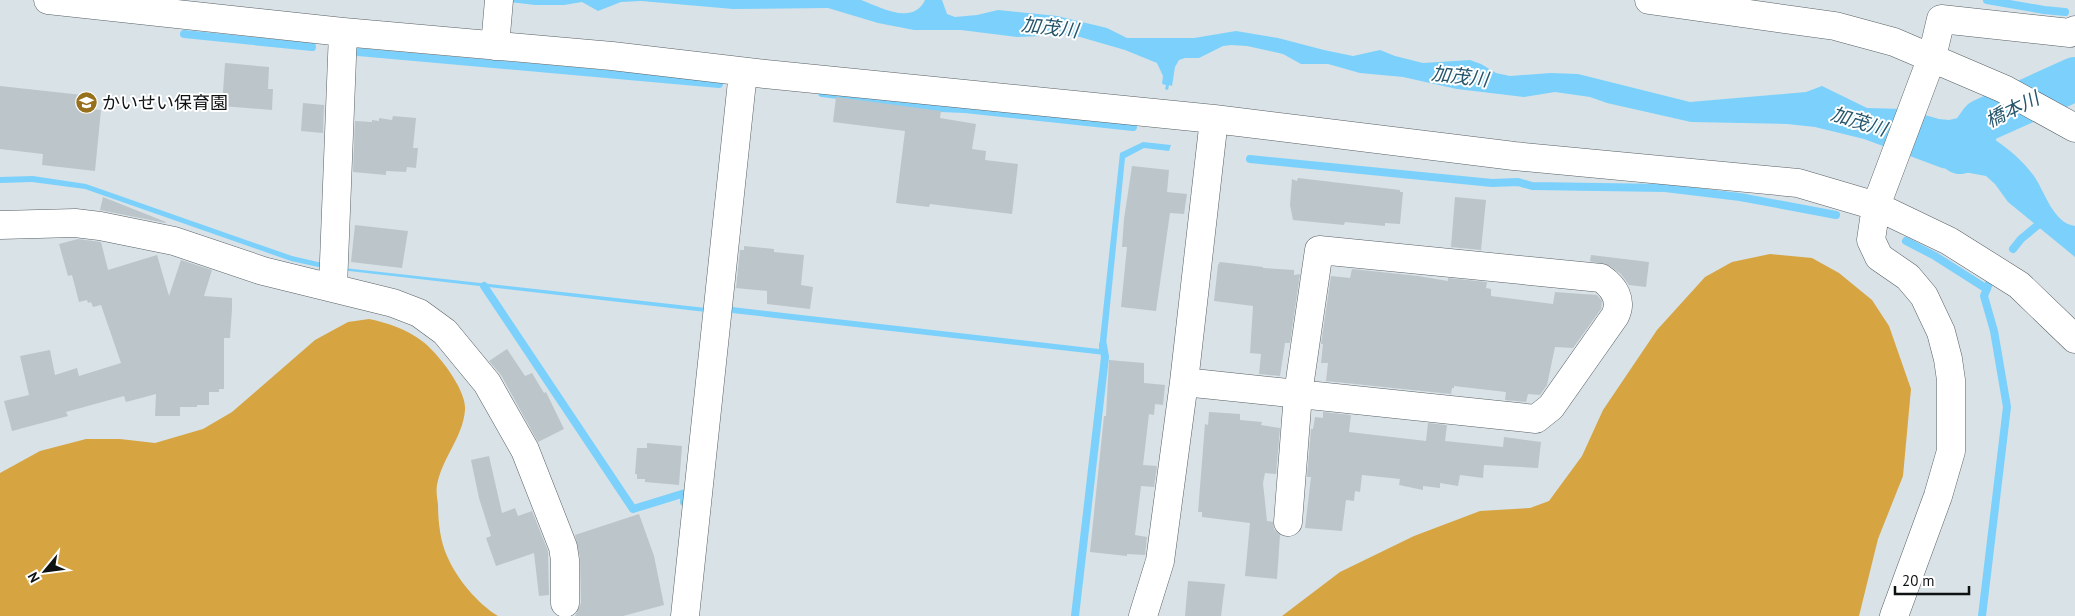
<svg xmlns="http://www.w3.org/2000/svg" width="2075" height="616" font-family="'PT Sans','Noto Sans JP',sans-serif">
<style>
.forest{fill:#d6a542}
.water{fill:#7bd1fb}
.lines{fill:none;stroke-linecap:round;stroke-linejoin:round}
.stream{stroke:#7bd1fb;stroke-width:8}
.river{stroke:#7bd1fb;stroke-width:44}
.building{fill:#bcc5ca}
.minor-casing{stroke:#586064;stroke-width:29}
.minor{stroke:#fff;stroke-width:28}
.labels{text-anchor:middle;stroke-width:4;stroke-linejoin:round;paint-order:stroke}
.poi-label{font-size:18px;fill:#0f1213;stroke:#fff;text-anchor:start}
.water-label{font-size:19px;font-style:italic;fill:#26566c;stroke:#fff}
</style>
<rect width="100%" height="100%" fill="#d9e2e7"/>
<path class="forest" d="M1770 254 1812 258 1839 273 1872 300 1889 326 1911 389 1903 476 1878 539 1859 616H1282L1340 572 1414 536 1480 511 1530 508 1549 501 1582 456 1603 410 1657 330 1705 277 1732 262Z
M369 319C388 323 406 329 422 341 437 352 467 390 465 410 463 437 442 458 437 485 436 491 437 498 438 504 438 520 440 541 447 556 457 579 477 603 498 616H0V473L40 451 86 439H120L155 443 203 429 232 412 315 340 348 322Z"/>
<path class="water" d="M494 0H861C880 7 913 26 925 0H942L947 14 955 17 977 15 998 10 1057 16 1107 28 1127 38H1194L1236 31 1278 38 1324 50 1353 56 1380 50 1395 56 1423 63 1470 60 1481 64 1496 73 1510 76 1551 73 1578 74 1690 102 1806 92 1822 86 1867 108 1904 109 1939 119 1949 120 1962 117C1988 135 2016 151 2034 176 2045 192 2053 223 2075 226V257L2008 202 1995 184 1986 176 1942 168 1864 139 1815 127 1787 124 1691 122 1607 103 1590 97 1555 92 1524 97 1457 89 1403 77 1360 73 1328 64H1301L1283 54 1247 46 1231 45 1223 46 1199 58H1185L1179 60 1175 67 1172 86 1169 85 1168 90 1165 89 1166 85 1162 84 1163 76 1157 63 1125 50 1080 37 1064 35 1017 37 961 30H914L878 23 828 8 733 9 641 1 621 2 598 11 582 2 564 5H535Z
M1143 142 1171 145 1169 151 1144 148 1125 158 1105 355 732 313V307L1099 349 1120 153Z
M33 176 86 184 292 256 344 268 706 308V312L323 268 291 261 85 189 32 182 0 183V177Z"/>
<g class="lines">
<path class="stream" d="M1987 0 2044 10 2065 12
M184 34 312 47
M358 52 719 84
M822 93 941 108 965 109 1133 127
M1250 159 1492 183 1518 182 1532 186 1665 188 1740 197 1836 215
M1906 241 1935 256 1987 289
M2013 249 2021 239 2044 220
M484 286 633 509 685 493 684 502
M1075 616 1105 357 1103 345
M1982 616 2007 407 1994 331 1984 296 1990 281"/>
<path class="river" d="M1960 152 1982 121 2075 79"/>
</g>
<path class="building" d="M225 63 269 67 268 89H273L272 110 222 106Z
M0 86 82 95 81 108 101 110 95 171 42 165 43 154 0 149Z
M836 97 941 111 940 118 976 124 972 149 986 151 985 160 1018 164 1012 214 930 204 929 207 896 203 905 131 833 122Z
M303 103 324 105 323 133 301 131Z
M393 116 416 118 413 148H418L416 168 407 167 406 172 386 171V175L353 172 355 121 372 122V120L379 121V118L392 120Z
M1132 166 1169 170 1167 192 1187 194 1184 214 1170 213 1156 311 1121 307 1127 247H1122L1124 219Z
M1298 178 1400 190V192H1403L1400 224 1385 223V226L1345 222 1344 225 1293 220 1290 205 1292 179 1297 181Z
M103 197 166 222 165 223 100 210Z
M1455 197 1486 200 1481 250 1451 247Z
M355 225 408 231 402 268 351 262Z
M78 239 101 242 108 270 157 255 169 296 181 260 212 270 204 296 232 298V309L230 338H224V389H219V392H209V405H197V407H180V416H155L156 394 126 402 124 396 66 412 68 416 12 431 4 401 29 395 20 356 50 350 55 375 77 368 79 376 121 363 101 305 93 307 91 302 88 303 87 300 79 302 72 275 68 276 59 244Z
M744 246 774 249V252L804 255 801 285 813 287 810 309 767 304V291L736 288 740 250H744Z
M1591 255 1649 262 1646 287 1629 285 1621 274 1610 266 1590 261Z
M1220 262 1263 267V268L1294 270V275L1300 274 1290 343H1285L1280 376 1259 374 1261 354 1250 353 1253 306 1214 301 1218 265Z
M1352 269 1418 276 1448 281V278L1487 282 1486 288 1491 289V296L1553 304 1555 292 1597 295 1602 301 1601 309 1573 348 1555 347 1547 385 1540 395 1528 394 1526 402 1505 400 1506 392 1454 386V388H1452L1451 394 1326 381 1328 363H1321L1323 344H1321L1331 276 1350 278Z
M507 349 525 376 532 373 544 393 546 392 564 429 538 442 501 375 489 361Z
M1109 360 1144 363V383L1165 385 1163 405 1155 404 1154 415 1149 414 1143 465 1157 466 1154 487 1141 486 1135 535 1147 537 1145 555 1127 554V556L1090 552 1104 416H1106Z
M1209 412 1240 414V420L1262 422 1261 425 1280 428 1276 474 1265 473 1263 483 1267 521 1273 522 1274 529 1280 535 1277 579 1245 576 1250 523 1202 517V512H1198L1205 424 1208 425Z
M1323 412 1351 415 1349 432 1426 441 1428 423 1447 425 1445 441 1503 447 1504 437 1541 442 1538 468 1484 465 1483 478 1460 475 1458 486 1440 483V488L1423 486V490L1399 485 1400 479 1362 475 1360 492 1355 491 1354 501 1346 500 1342 531 1305 528 1311 477H1307L1311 429H1313L1315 417 1323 418Z
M647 443 682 446 679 485 645 482V479H637V474H635L637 448H647Z
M489 456 502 513 515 508 518 516 532 511 548 551 549 595 539 596 534 553 496 566 486 538 491 536 479 498 471 460Z
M639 514 654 556 664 605 623 616H575L581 603 580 558 575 535Z
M1188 581 1225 584 1221 616H1185Z"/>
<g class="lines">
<defs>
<path id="minor" d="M48 0 343 32 612 56 765 74 1214 119 1514 156 1798 183 1876 206 1949 241 2019 285 2075 339
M1649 0 1835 26 1894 42 2004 89 2075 128
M495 46 499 0
M0 225 75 223 100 226 174 241 263 271 393 303 419 313 445 332 487 383 525 450 563 547 565 560V603
M333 287 343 32
M1184 382 1536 419 1551 407 1615 316C1623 300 1614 287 1601 278L1319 250 1298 394 1288 522
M685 616 743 72
M1143 616 1160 561 1184 382 1214 119
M1894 616 1938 496 1951 451V380L1948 359 1941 332 1924 296 1908 277 1879 257 1871 240 1876 206 1932 57 1941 19 2070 33 2075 30"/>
</defs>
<use href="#minor" class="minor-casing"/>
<use href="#minor" class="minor"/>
</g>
<defs>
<symbol id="school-disc" viewBox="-11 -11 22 22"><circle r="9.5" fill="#97701b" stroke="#fff"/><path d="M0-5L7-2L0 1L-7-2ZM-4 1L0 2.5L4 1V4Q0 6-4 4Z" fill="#fff"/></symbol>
</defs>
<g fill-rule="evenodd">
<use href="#school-disc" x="74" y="90" width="25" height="25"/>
</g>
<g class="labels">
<g class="poi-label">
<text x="102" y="109">かいせい保育園</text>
</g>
<g class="water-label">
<text transform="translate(1050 27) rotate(7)" y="7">加茂川</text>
<text transform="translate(1460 76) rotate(7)" y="7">加茂川</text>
<text transform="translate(2012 109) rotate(-26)" y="7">橋本川</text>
<text transform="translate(1859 121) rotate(17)" y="7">加茂川</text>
</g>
</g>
<g transform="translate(45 571) rotate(241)" stroke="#ffffff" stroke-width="4" paint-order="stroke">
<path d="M0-4L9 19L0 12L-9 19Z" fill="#0f1213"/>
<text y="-8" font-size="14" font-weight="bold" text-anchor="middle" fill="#0f1213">N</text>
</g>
<path d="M1895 586v8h74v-8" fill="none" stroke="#0f1213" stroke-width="2.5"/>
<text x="1902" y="586" font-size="15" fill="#0f1213" stroke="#ffffff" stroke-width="4" paint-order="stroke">20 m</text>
</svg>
